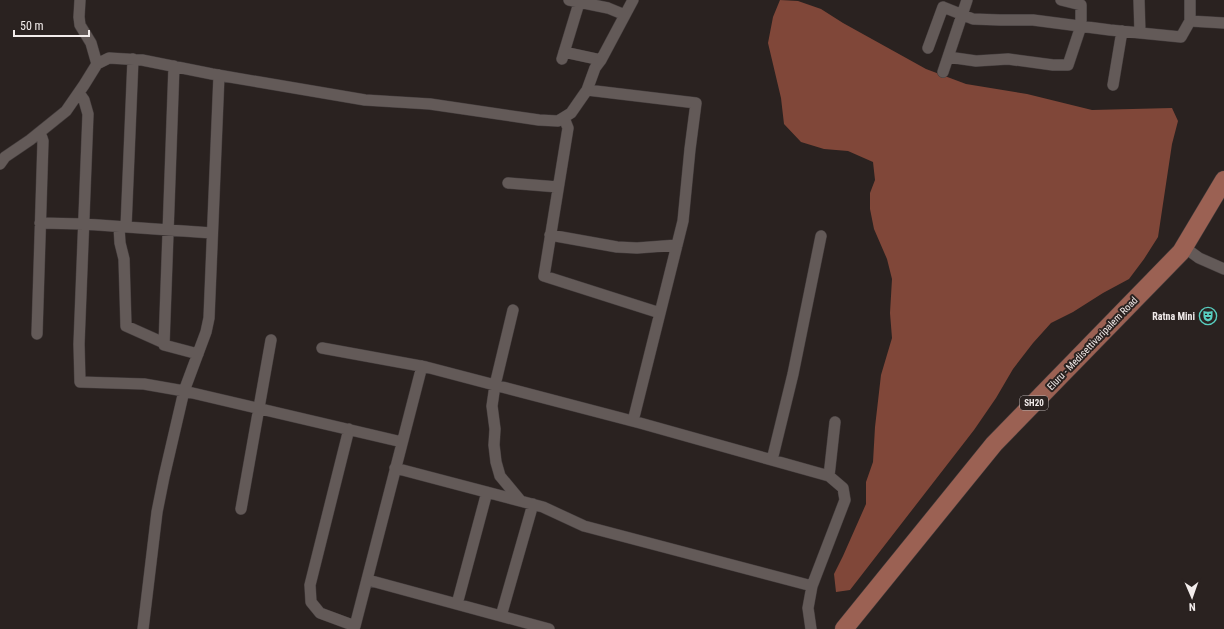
<svg xmlns="http://www.w3.org/2000/svg" width="1224" height="629" font-family="'Roboto Condensed',sans-serif">
<style>
.water{fill:#804739}
.lines{fill:none;stroke-linecap:round;stroke-linejoin:round}
.street-casing{stroke:#433c3c;stroke-width:12}
.primary-casing{stroke:#433c3c;stroke-width:19}
.street{stroke:#635a58;stroke-width:11}
.primary{stroke:#9b6153;stroke-width:18}
.labels{text-anchor:middle;stroke-width:4;stroke-linejoin:round;paint-order:stroke}
.shield{fill:#2a2220;stroke:#b6afae;stroke-width:1}
.shield-label{font-size:9px;font-weight:bold;fill:#f2eceb}
.poi-label{font-size:10px;font-weight:bold;fill:#f2eceb;stroke:#2a2220;text-anchor:end}
.street-label{font-size:10px;fill:#f2eceb;stroke:#2a2220}
</style>
<rect width="100%" height="100%" fill="#2a2220"/>
<path class="water" d="M780 0 798 1 821 9 843 23 926 69 966 84 1027 94 1092 110 1172 108 1178 121 1172 144 1158 237 1144 259 1129 279 1103 293 1073 312 1051 323 1033 343 1013 369 996 398 974 430 850 590 836 592 834 574 843 556 866 504V482L873 462 875 427 881 375 892 338 890 313 892 279 887 259 874 229 870 209V193L875 180 873 162 848 151 824 149 801 142 784 124 781 98 768 43 773 17Z"/>
<g class="lines">
<defs>
<path id="street" d="M80 0 79 17 80 25 91 43 97 64
M569 0 608 8 625 15
M1139 0 1140 33
M1190 21 1224 23
M928 48 943 7 973 19 1000 20H1033L1110 30 1181 37 1190 21V0
M564 52 601 60
M948 57 976 61 1008 59 1053 65H1068L1081 26V5L1061 0
M562 59 579 3
M174 66 164 345 198 354
M943 72 967 0
M1113 85 1122 31
M587 90 696 103 690 149 683 221 633 421
M79 93 84 100 88 114 79 344 80 382 144 384 184 391 402 442
M564 118 568 128 544 276 660 313
M0 164 5 157 30 140 66 111 84 85 97 64 109 58 142 60 212 74 365 100 430 104 539 120 558 121 571 113 587 90 595 68 601 60 633 0
M508 183 558 187
M40 223 84 224 212 233
M119 227 120 243 124 259 126 326 164 343
M126 227 133 59
M550 235 617 247 637 248 677 245
M1184 247 1199 258 1224 269
M513 310 495 385 492 406 495 429 494 445 496 462 500 476 520 500
M37 334 43 141 40 132
M322 348 426 367 640 423 829 476 843 488 845 500 812 586 808 608 811 629
M349 429 310 585 311 602 320 613 355 626 422 366
M772 460 793 374 821 236
M395 468 543 507 584 526 812 586
M829 476 835 422
M241 509 271 340
M368 580 549 629
M457 604 487 492
M501 616 533 504
M143 629 157 512 164 477 184 391 206 332 209 318 219 75"/>
<path id="primary" d="M844 629 994 444 1181 252 1224 180"/>
</defs>
<use href="#street" class="street-casing"/>
<use href="#primary" class="primary-casing"/>
<use href="#street" class="street"/>
<use href="#primary" class="primary"/>
</g>
<defs>
<symbol id="theatre-ring" viewBox="-11 -11 22 22"><circle r="9.5" fill="#2a2220" stroke="#58cec0" stroke-width="1.5"/><path d="M-5-5.5Q0-4 5-5.5V0Q5 5 0 6Q-5 5-5 0ZM-3.3-2.5H-1v1.5H-3.3ZM1-2.5H3.3v1.5H1ZM-2.8 1Q0 5.5 2.8 1Z" fill="#58cec0"/></symbol>
</defs>
<g fill-rule="evenodd">
<use href="#theatre-ring" x="1198" y="306" width="20" height="20"/>
</g>
<g class="labels">
<rect class="shield" x="1020" y="396" width="28" height="14" rx="3"/>
<g class="shield-label">
<text x="1034" y="406">SH20</text>
</g>
<g class="poi-label">
<text x="1195" y="320">Ratna Mini</text>
</g>
<g class="street-label">
<text transform="translate(1092 343) rotate(-46)" y="4">Eluru - Medisettivaripalem Road</text>
</g>
</g>
<g transform="translate(1192 597) rotate(178)" stroke="#2a2220" stroke-width="3" paint-order="stroke">
<path d="M0-3L7 15L0 10L-7 15Z" fill="#f2eceb"/>
<text y="-6" font-size="11" font-weight="bold" text-anchor="middle" fill="#f2eceb">N</text>
</g>
<path d="M14 30v6h75v-6" fill="none" stroke="#f2eceb" stroke-width="2"/>
<text x="20" y="30" font-size="12" fill="#f2eceb" stroke="#2a2220" stroke-width="3" paint-order="stroke">50 m</text>
</svg>
